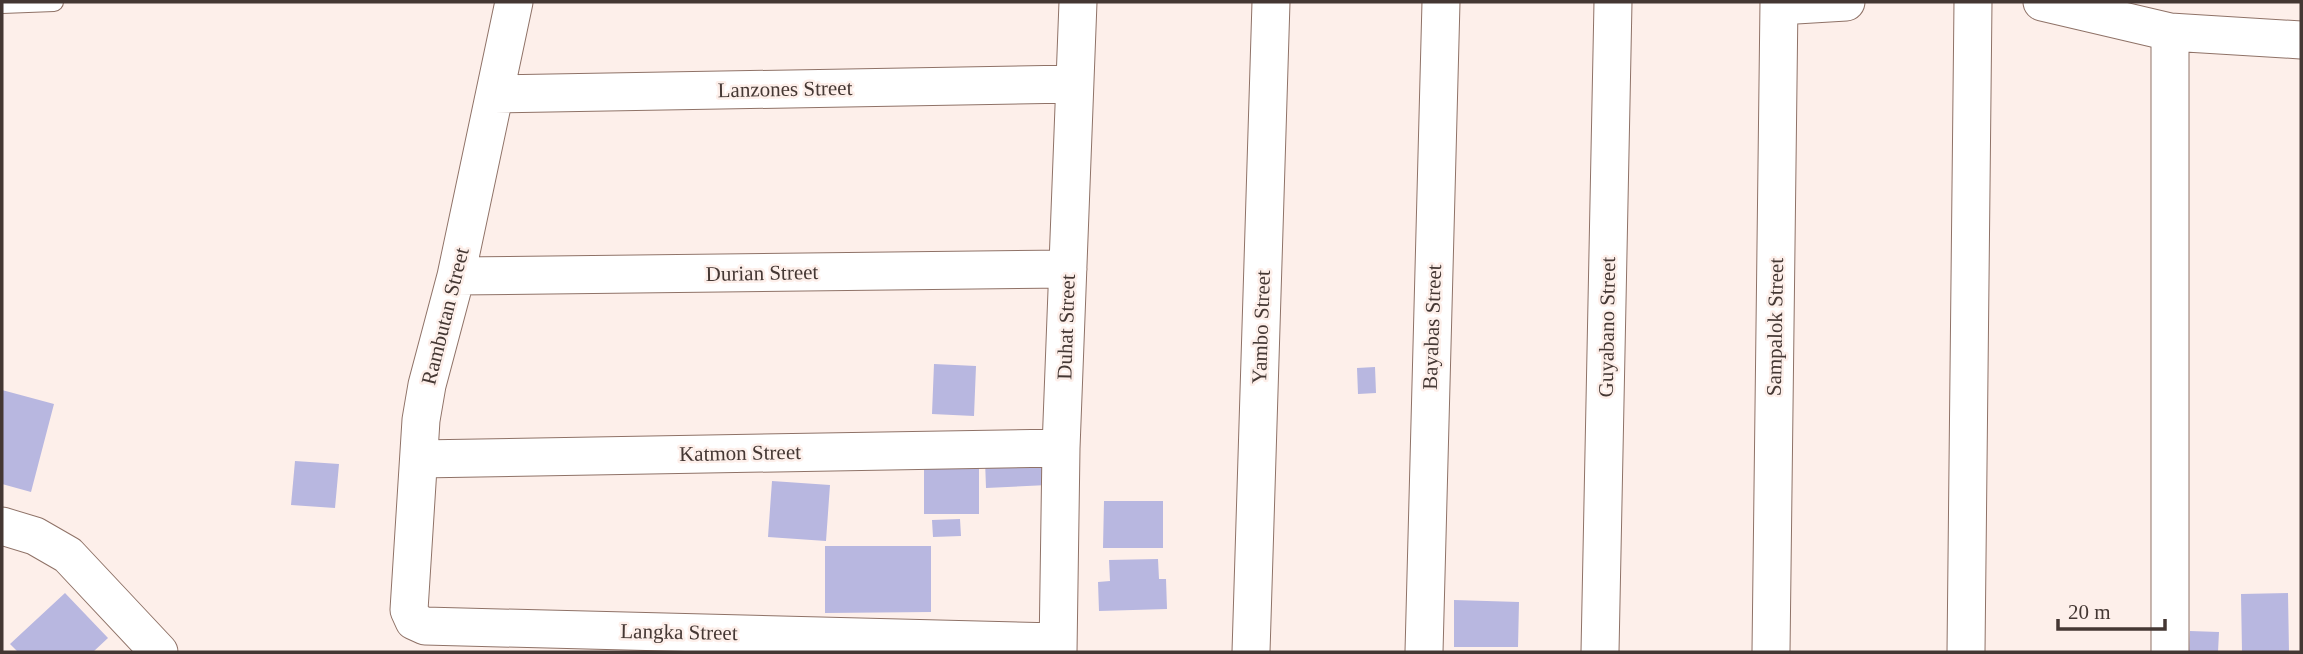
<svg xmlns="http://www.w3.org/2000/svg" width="2303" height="654" font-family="Georgia,serif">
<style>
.building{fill:#b8b7e0}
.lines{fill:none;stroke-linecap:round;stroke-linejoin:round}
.service-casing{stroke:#8f7267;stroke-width:20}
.minor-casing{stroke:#8f7267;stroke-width:39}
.service{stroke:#fff;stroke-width:18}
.minor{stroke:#fff;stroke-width:37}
.labels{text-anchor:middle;stroke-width:5;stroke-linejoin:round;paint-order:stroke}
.street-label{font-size:21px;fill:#443733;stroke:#fdefea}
</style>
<rect width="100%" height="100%" fill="#fdefea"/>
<path class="building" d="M934 364 976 366 974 416 932 414Z
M1375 367 1376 393 1358 394 1357 368Z
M2 390 54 404 31 492 2 484Z
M1047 457 1048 485 986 488 985 460Z
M295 461 339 464 335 508 291 505Z
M924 461H979V514H924Z
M772 481 830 485 826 541 768 537Z
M1104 501H1163V548H1103Z
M960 519 961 536 933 537 932 520Z
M825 546H931V612L825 613Z
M1158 559 1159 579H1166L1167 609 1099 611 1098 582 1110 581 1109 560Z
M65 593 108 638 93 652H18L10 644Z
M2288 593 2289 652H2242L2241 594Z
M1454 600 1519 602 1518 647H1454Z
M2190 631 2219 632 2218 652H2189Z"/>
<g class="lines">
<defs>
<path id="service" d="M2 4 54 2"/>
<path id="minor" d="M514 2 456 276 427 385 421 420 409 610 414 621 425 626 1058 642
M2042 2 2170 32V652
M1779 6 1846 2
M2170 32 2301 40
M495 94 1074 84
M456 276 1068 269
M419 459 1061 448
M2 526 35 536 68 555 159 652
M1058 652 1061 448 1078 2
M1251 652 1271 2
M1424 652 1441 2
M1600 652 1613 2
M1771 652 1779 2
M1966 652 1973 2"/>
</defs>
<use href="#service" class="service-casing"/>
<use href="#minor" class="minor-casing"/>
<use href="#service" class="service"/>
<use href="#minor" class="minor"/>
</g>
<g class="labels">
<g class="street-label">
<text transform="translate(785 89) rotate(-1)" y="7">Lanzones Street</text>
<text transform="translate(762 273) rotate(-1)" y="7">Durian Street</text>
<text transform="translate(445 316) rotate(-76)" y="7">Rambutan Street</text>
<text transform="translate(1066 327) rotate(-88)" y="7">Duhat Street</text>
<text transform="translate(1261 327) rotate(-88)" y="7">Yambo Street</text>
<text transform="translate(1432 327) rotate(-88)" y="7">Bayabas Street</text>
<text transform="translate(1607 327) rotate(-89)" y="7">Guyabano Street</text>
<text transform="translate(1775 327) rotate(-89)" y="7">Sampalok Street</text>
<text transform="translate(740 453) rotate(-1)" y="7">Katmon Street</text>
<text transform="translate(679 632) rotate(1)" y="7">Langka Street</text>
</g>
</g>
<rect width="2303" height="654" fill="none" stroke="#443733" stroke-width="7"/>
<path d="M2058 619v10h107v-10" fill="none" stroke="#443733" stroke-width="3.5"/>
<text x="2068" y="619" font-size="21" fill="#443733" stroke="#fdefea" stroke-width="5" paint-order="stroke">20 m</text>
</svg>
